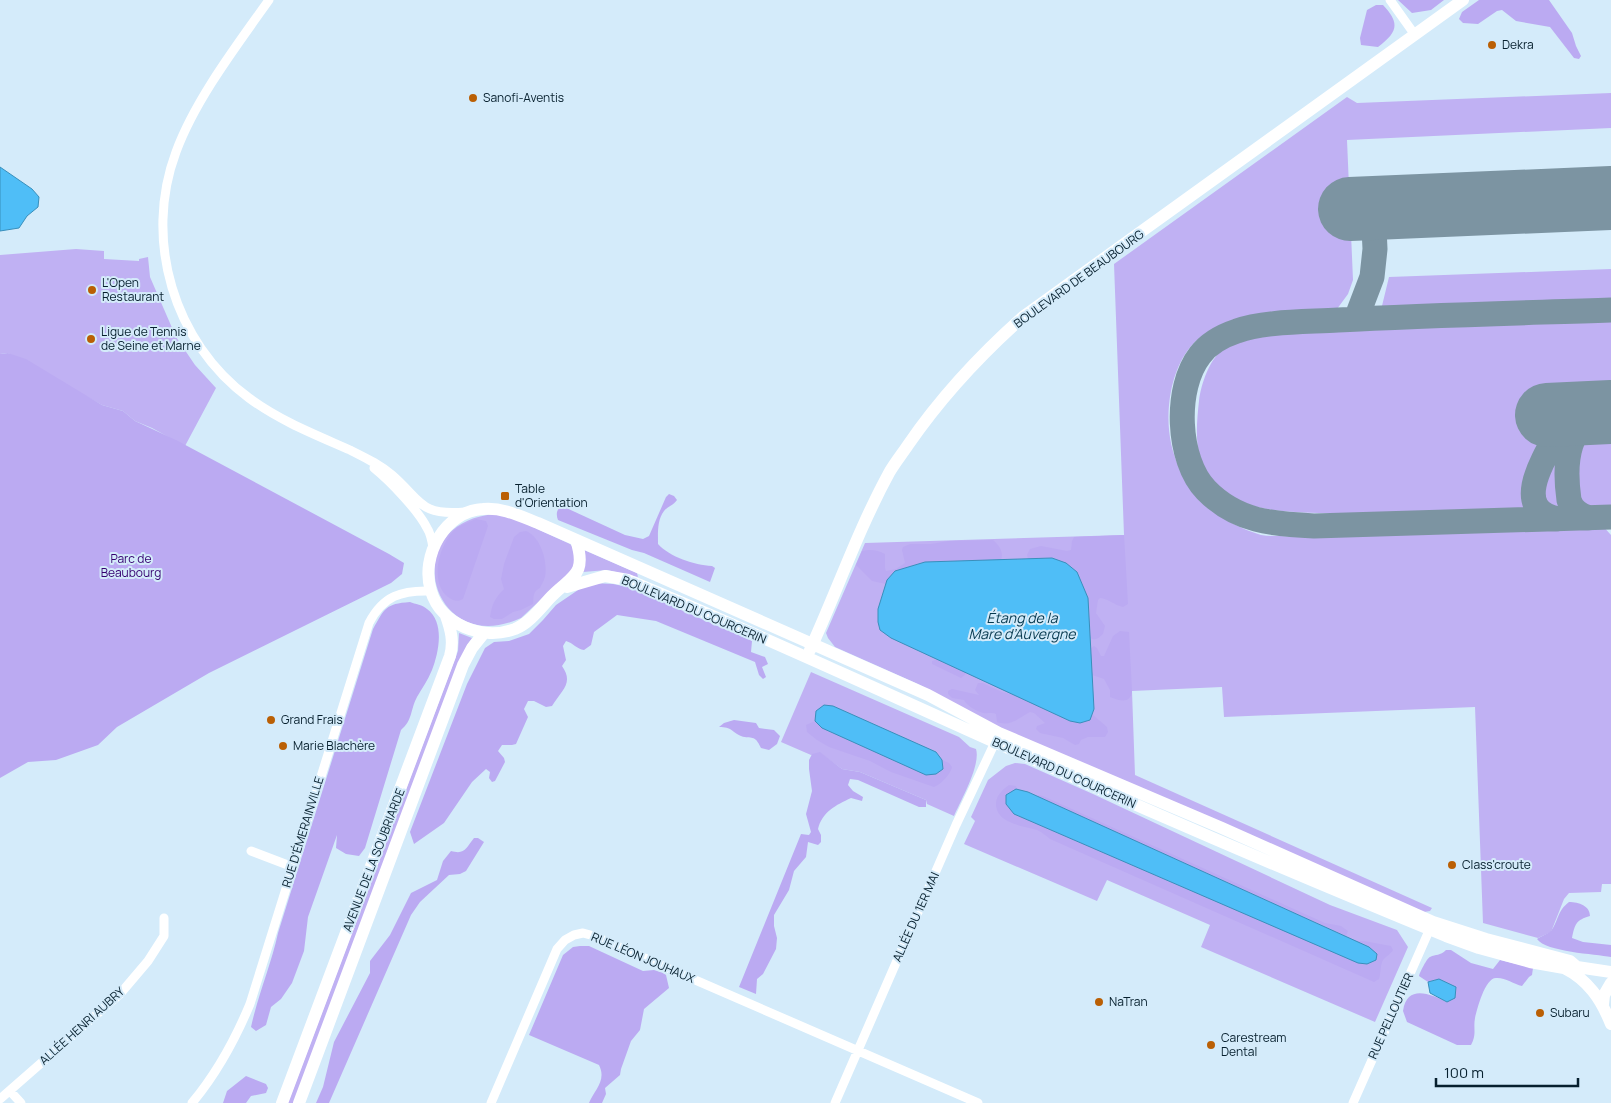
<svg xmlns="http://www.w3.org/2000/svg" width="1611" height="1103" font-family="Manrope,sans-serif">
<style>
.green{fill:#c0b1f3}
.forest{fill:#bbaaf2}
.water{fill:#4fbef7;stroke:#398fbb}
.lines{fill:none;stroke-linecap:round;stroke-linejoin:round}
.taxiway{stroke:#7c94a2;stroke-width:25}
.runway{stroke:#7c94a2;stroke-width:64}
.street{stroke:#fff;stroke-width:9}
.secondary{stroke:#fff;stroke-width:12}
.poi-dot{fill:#ba5f04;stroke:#d4ebfa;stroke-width:2}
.labels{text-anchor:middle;stroke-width:4;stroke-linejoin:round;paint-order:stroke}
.poi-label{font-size:12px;fill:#07202e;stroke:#d4ebfa;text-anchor:start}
.street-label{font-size:12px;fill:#07202e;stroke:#d4ebfa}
.park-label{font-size:12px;fill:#35006f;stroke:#d4ebfa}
.water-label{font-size:14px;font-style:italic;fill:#04374d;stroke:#d4ebfa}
</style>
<rect width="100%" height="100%" fill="#d4ebfa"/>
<path class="green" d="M1611 93V128L1347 140 1353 280 1348 294 1337 309C1295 311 1241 310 1205 334 1185 347 1176 368 1171 391 1158 459 1195 515 1261 535 1267 536 1274 536 1280 536 1309 538 1338 536 1367 534 1445 530 1523 526 1601 524L1611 535V884H1602L1601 892 1569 893 1564 899 1551 932 1538 938 1483 923 1475 707 1224 717 1222 687 1132 691 1135 775 1432 908 1430 911 1424 912 1012 734 918 684 835 647 828 638 826 633 865 543 1124 535 1114 264 1347 97 1357 103Z
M76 249 104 251V259L139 261V259L148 257 150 277 176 337 195 365 216 388 185 446 152 428 135 421 123 411 102 405 8 353 0 354V255Z
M1611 269V299L1381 310 1389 277Z
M1611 319V399L1546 402 1548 426 1546 442 1531 471 1529 481 1530 515H1515L1514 513C1465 513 1416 513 1366 513 1335 513 1303 514 1272 510 1251 507 1229 498 1214 484 1193 462 1196 428 1199 401 1201 384 1210 357 1225 348 1238 340 1253 337 1268 333Z
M1611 427V512C1602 513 1592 514 1584 509 1573 503 1574 489 1574 478 1573 470 1572 462 1573 454 1576 436 1594 427 1611 427Z
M1563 440 1564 444 1561 460 1562 497 1558 507 1551 510C1527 500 1548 451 1563 440Z
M495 514 511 517 570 544 575 549 576 567 521 618C431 660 394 523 495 514Z
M584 550 637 573 638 577 607 570 583 572Z
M459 633 472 638 468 644 294 1103H288L458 651Z
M811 672 959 737 970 747 976 749C981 765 961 800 954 816L927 804 926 800 860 772 842 769 820 753 811 755 781 742Z
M1015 763 1025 764 1093 794 1330 905 1397 930 1408 947 1375 1022 1201 947 1210 925 1107 880 1097 901 964 844 975 821 971 817 988 780 1006 766Z"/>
<path class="forest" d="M1398 0H1444L1431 10 1412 13Z
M1479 0H1549L1572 33 1576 46 1581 56 1579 59 1574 58 1550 27 1516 21 1502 10 1497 11 1478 24 1463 23 1459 19 1462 12Z
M1376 5H1383C1400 23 1398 32 1378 47L1361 45 1360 38 1367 10Z
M8 353 26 359 102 405 123 411 135 421 176 440 389 554 404 563 402 574 391 583 209 673 117 727 98 745 56 760 28 762 0 778V354Z
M669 494 674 496 677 500C673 506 668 506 664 511 657 520 658 533 658 544 670 557 694 565 712 566L715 568 710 582 644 553 632 550 558 520C556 515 556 509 562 506L625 535 643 539 649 536 666 497Z
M476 519 486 521 488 526 463 599C458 602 453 601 448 597 428 582 440 540 458 527 463 524 470 522 476 519Z
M526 531C541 537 548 562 545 577 544 581 541 585 540 588 532 592 534 597 533 604L521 610 513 612 502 619H494L490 617C492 604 495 598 504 589L501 579 504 564 514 537 520 532Z
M1124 535 1128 604 1123 607C1114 605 1109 599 1100 598L1098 600 1096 613 1105 626 1103 634C1099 638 1096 641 1090 638L1088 598 1066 563 1052 558 1028 559 1027 555 1030 549 1041 546 1067 551 1071 550 1072 541 1074 537Z
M993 540C999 545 1004 552 1001 560L924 562 895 571 886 584 872 581 856 565 862 551C870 549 878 550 885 554V568L886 571 896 569 905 563 902 550 903 547 910 544H931L948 541Z
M592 583 613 584 628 587 752 641 751 652 765 657 768 664 762 667 766 677 763 679 759 675 755 662 656 621 617 615 594 632 591 645 584 650C577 649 573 643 566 641L563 646 566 660 562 666C574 683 562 690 552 706L546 707 534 701H528L524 709 528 717 516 744 512 745H502L498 751 504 758 505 762 495 781 492 782 489 778 490 772 486 769 472 782 444 823 414 844 410 832 467 684 485 648 494 642 509 641 529 634 543 620 556 605 581 588Z
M410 602C415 604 423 605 427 609 445 622 439 652 432 670 428 680 422 688 417 697 410 710 413 720 401 730L365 848 359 856 346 854 336 848 337 835 308 917 304 951 292 983 281 999 271 1007 266 1025 256 1031 251 1027C258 995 271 965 278 933L373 629C385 608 385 604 410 602Z
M1120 631 1129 632 1132 691C1131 704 1120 701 1110 697V690L1104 679 1092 675 1091 648 1094 646 1097 648 1101 656H1104L1113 636Z
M935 660H938L965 672 966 674 961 678 932 664V661Z
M978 683H983L1002 692 1014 695 1070 721 1089 720 1092 714 1107 727 1108 732 1105 737H1088L1081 740 1079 744 1075 745 1063 738 1040 733 1036 729 1037 726 1045 723 1034 713 1030 712C1019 718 1010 727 997 722L996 714C991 712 988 714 983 713 976 711 967 706 964 700L952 698 948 694V691L952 689 979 695 975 690Z
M734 720 756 723 759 728 774 730 780 736 777 744 769 750 761 748C754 733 752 740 741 736 732 732 732 727 719 727L724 723Z
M815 721 822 728 943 769 942 760 949 763 952 767C951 774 940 785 934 787L891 772 870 761 829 747 817 740 807 732 806 725Z
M820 752 842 769 860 772 926 800V807H919L858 780 850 779 848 785 853 791 863 797 862 801 851 798C836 805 822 812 818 829L821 835V842L818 845 808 842 806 857 794 871 789 890 774 915V926L777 938 776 949 763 974 757 979 756 994 739 987 801 834 809 835 811 832 806 814 812 791 809 769V760L812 754Z
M1009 785 1016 786 1017 790 1369 947 1355 941H1364L1391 946 1393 950C1390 955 1386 956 1383 960 1380 965 1381 974 1379 979L1374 982 1050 839C1046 836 1042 832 1037 830 1023 826 995 823 996 803 996 796 1003 789 1009 785Z
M1038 795 1043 796 1325 923 1341 926 1348 931 1346 936 1037 797Z
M474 838H478L484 842 466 871 460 874 449 875 420 902 411 915 329 1103H316L323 1087 334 1042 370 973V961L390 935 411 893 437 880 443 861 451 851C465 855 466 848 474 838Z
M1569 902C1579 902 1590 906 1590 916 1576 920 1575 924 1572 938L1583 942 1611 945V957C1595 954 1546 952 1537 939 1541 936 1548 934 1551 931 1559 920 1557 911 1569 902Z
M580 946H589L643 971 654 970 663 973 666 975 669 988 644 1009 640 1030 631 1041 621 1069 620 1075 605 1088 606 1094 602 1103H589C594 1090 607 1081 599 1065L529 1035 563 955 573 947Z
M1446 950H1451L1471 963 1493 969 1500 960 1533 968 1532 975 1529 977 1522 986C1514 984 1504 977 1496 978 1485 978 1477 1009 1475 1018 1473 1029 1477 1034 1471 1045H1457L1407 1022 1403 1011C1407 984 1430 994 1447 1002L1439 979 1428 982 1419 976C1420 972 1427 958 1430 957 1436 954 1440 956 1446 950Z
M246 1076 266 1084 268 1088 266 1093 251 1096 246 1103H223L227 1091Z"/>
<path class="water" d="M0 167 32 189 39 197 38 207 27 216 19 228 0 231Z
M1052 558 1066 563 1077 572 1088 598 1094 709 1090 720 1080 723 1070 721 891 638 880 630 878 622V609L887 580 895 571 925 562Z
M824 705 833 706 936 752 942 760 943 769 936 774 926 775 822 728 815 721 816 711Z
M1016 789 1028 792 1369 947 1377 954 1376 960 1367 964 1358 963 1014 814 1006 804V795Z
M1439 979 1456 987 1455 998 1447 1002 1430 993 1428 982Z"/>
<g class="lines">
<path class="taxiway" d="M1611 310C1520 313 1429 315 1338 320 1309 322 1264 321 1237 331 1222 336 1209 343 1200 355 1174 388 1177 460 1206 490 1237 522 1273 524 1314 526L1611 517
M1356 319 1372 277 1375 249 1373 208
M1589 518C1579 515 1572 510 1569 500 1564 465 1565 418 1611 413
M1558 519C1502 508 1557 440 1568 414"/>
<path class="runway" d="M1350 209 1611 198
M1547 415 1611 412"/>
<path class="street" d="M269 0C237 45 195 100 176 152 143 240 174 343 249 398 280 421 316 435 350 450 366 458 379 464 392 475 422 501 419 516 465 512
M1390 0 1415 35
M374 468C390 481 418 510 427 528 431 534 432 541 433 548
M251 851 293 867
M10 1091 21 1103
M0 1099 120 994 148 961 164 936V918
M192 1103C217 1073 235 1040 250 1004L369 623C383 596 401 590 431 591
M491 1103 557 949 565 940 574 935 583 933 594 936 978 1103
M835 1103 956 825 997 738
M1353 1103 1432 924"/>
<path class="secondary" d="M576 540C588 577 570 576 549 599 539 610 529 623 515 629 483 641 441 625 431 591 420 556 445 511 483 509 502 507 520 516 538 523L928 695 999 733 1222 828 1433 922 1486 939 1570 961 1577 967
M567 587 605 576 628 580C752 631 874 688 997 743 1145 810 1295 874 1446 936L1479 948 1530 962 1564 968 1577 967 1611 972
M810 650C837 591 858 530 889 473 894 464 902 454 908 445 941 397 980 355 1024 316L1463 0
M1564 968C1588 980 1601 999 1611 1024
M1603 1004 1604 995 1611 983
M282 1103 450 656C454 642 451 630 446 616
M299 1103 463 665 472 648 484 633"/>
</g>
<g class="poi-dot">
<circle cx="1492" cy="45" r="5"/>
<circle cx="473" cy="98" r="5"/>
<circle cx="92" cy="290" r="5"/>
<circle cx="91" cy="339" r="5"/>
<rect x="500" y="491" width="10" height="10" rx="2.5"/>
<circle cx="271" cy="720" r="5"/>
<circle cx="283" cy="746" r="5"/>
<circle cx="1452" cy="865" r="5"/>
<circle cx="1099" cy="1002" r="5"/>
<circle cx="1540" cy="1013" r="5"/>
<circle cx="1211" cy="1045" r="5"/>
</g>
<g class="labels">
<g class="poi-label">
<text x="1502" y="49">Dekra</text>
<text x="483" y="102">Sanofi-Aventis</text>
<text x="102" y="287">L'Open<tspan x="102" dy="14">Restaurant</tspan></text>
<text x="101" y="336">Ligue de Tennis<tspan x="101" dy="14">de Seine et Marne</tspan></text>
<text x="515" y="493">Table<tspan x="515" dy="14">d'Orientation</tspan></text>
<text x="281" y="724">Grand Frais</text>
<text x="293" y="750">Marie Blachère</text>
<text x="1462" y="869">Class'croute</text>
<text x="1109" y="1006">NaTran</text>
<text x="1550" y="1017">Subaru</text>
<text x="1221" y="1042">Carestream<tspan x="1221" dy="14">Dental</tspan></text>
</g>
<g class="street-label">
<text transform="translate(1079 279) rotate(-36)" y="4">BOULEVARD DE BEAUBOURG</text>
<text transform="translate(694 610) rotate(23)" y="4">BOULEVARD DU COURCERIN</text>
<text transform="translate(1064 773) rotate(24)" y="4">BOULEVARD DU COURCERIN</text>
<text transform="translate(303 832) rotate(-73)" y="4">RUE D'ÉMERAINVILLE</text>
<text transform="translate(374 860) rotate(-69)" y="4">AVENUE DE LA SOUBRIARDE</text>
<text transform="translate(916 917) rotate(-66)" y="4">ALLÉE DU 1ER MAI</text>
<text transform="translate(643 958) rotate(23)" y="4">RUE LÉON JOUHAUX</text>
<text transform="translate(1391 1016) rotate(-66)" y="4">RUE PELLOUTIER</text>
<text transform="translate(82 1026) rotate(-42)" y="4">ALLÉE HENRI AUBRY</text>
</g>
<g class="park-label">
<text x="131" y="563">Parc de<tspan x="131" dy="14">Beaubourg</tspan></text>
</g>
<g class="water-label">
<text x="1022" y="623">Étang de la<tspan x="1022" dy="16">Mare d’Auvergne</tspan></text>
</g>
</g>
<path d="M1436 1078v8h142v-8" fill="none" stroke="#07202e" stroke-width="2.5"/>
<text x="1444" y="1078" font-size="15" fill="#07202e" stroke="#d4ebfa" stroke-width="4" paint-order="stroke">100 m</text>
</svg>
